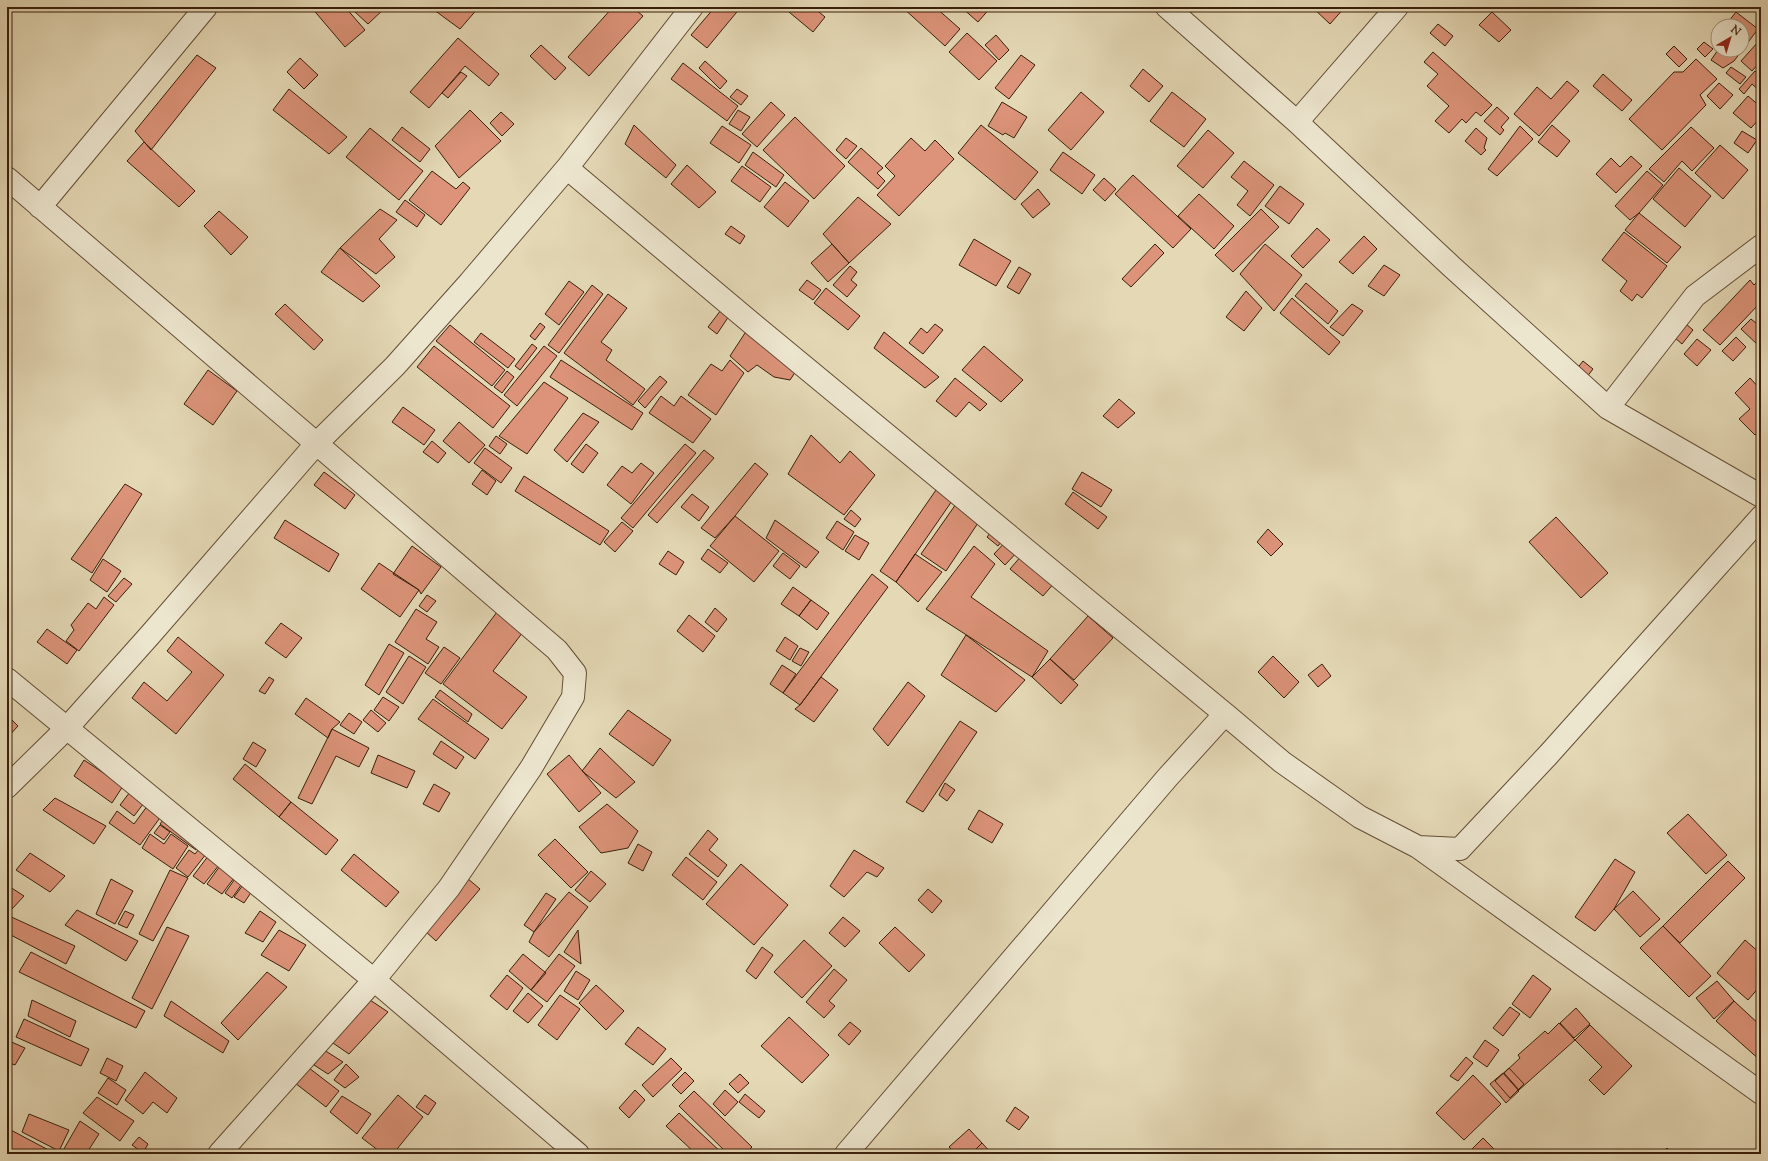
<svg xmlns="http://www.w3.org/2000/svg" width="1768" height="1161" font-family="'Sorts Mill Goudy',serif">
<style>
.building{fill:#dc9379;stroke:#391f0b}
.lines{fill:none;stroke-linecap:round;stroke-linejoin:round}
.minor-casing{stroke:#644d36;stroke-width:24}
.minor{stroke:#ede6cf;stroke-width:22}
</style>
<rect width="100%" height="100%" fill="#e4d8b5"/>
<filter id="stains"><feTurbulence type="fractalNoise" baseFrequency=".005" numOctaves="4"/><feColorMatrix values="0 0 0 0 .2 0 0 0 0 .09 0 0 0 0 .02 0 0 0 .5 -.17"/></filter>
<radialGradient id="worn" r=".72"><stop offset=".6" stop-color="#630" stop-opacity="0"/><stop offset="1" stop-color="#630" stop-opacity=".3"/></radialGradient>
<path class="building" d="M311 7H345L365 30 345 47Z
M360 7H386L368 24 355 12Z
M430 7H479L460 29Z
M613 7H632L643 16 589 76 568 57Z
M715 7H741L707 48 691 35Z
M783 7H813L825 17 813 32Z
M902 7H935L960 29 945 46Z
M961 7H991L978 22Z
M1312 7H1345L1330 24Z
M1492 12 1511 30 1499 42 1479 25Z
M1736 12 1758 29 1734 61 1723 68 1711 60 1718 50H1742V26H1725Z
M1438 24 1453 36 1445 46 1430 33Z
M967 33 997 61 979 80 949 52Z
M996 35 1009 50 999 60 985 45Z
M458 38 499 74 489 86 465 66 429 108 410 92Z
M1704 42 1713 49 1705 57 1697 49Z
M1758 42 1761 45V63L1760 62 1752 71 1741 61Z
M541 45 566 68 555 80 530 56Z
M1674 46 1687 59 1679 67 1666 54Z
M1433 52 1492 105 1481 116 1476 112 1466 123 1462 119 1449 133 1435 121 1449 106 1427 86 1438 74 1424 62Z
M197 55 216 68 151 150 135 131Z
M1021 55 1035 65 1009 99 995 88Z
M300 58 318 75 304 89 287 72Z
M1696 59 1717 79 1700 95 1706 105 1662 150 1629 119 1674 72H1683Z
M705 61 727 81 720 89 699 68Z
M683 63 738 106 727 121 671 79Z
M1731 67 1746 77 1740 84 1726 73Z
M1143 69 1163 86 1149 102 1130 86Z
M1755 71 1761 77V92L1752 84 1744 94 1739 89Z
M461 72 467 76 448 98 442 93Z
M1603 74 1632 100 1622 111 1593 86Z
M1567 81 1579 91 1539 136 1514 114 1537 87 1551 99Z
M1719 83 1733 95 1720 109 1707 96Z
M289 89 347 137 329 154 273 110Z
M737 89 748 96 741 105 730 97Z
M1081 92 1104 112 1071 150 1048 130Z
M1172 92 1206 119 1184 147 1150 121Z
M1748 96 1761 107V117L1751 128 1733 113Z
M771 102 785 115 757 147 742 134Z
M1002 102 1027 117 1014 138 1005 133 1003 135 988 126Z
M1497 107 1509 118 1501 127 1504 130 1500 135 1484 121Z
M470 110 501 141 459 178 435 146Z
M738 110 750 117 741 131 729 124Z
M501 112 514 124 502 136 490 123Z
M795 117 845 166 814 199 763 150Z
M634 125 676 165 666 178 625 144Z
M981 125 1038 172 1015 200 958 153Z
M1552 125 1570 141 1557 157 1538 142Z
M722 126 751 145 739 163 710 143Z
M1520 126 1533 139 1497 176 1488 169Z
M402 127 430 149 420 162 392 140Z
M1691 127 1714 148 1692 171 1682 161 1664 182 1649 169Z
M370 128 423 171 399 200 346 157Z
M1476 128 1487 138 1484 148 1486 150 1481 155 1465 141Z
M1208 130 1234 153 1203 188 1177 166Z
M1742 131 1757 140 1748 153 1734 143Z
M846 138 857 146 846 159 836 150Z
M911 138 925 151 935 140 954 159 899 216 877 195 895 176 885 166Z
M144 142 195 191 179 207 127 161Z
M1720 145 1748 170 1723 199 1695 173Z
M861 148 883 168 877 173 885 181 878 189 848 162Z
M753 152 784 175 776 187 745 165Z
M1063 152 1095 175 1082 194 1050 170Z
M1631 156 1642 166 1616 193 1596 174 1611 158 1620 167Z
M1244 161 1274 185 1250 216 1237 205 1248 191 1231 177Z
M687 165 716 192 699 208 671 184Z
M742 166 771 187 760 202 731 181Z
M1679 168 1711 196 1685 227 1653 199Z
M432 171 456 189 463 182 470 188 441 225 409 200Z
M1647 171 1663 185 1639 213 1630 220 1615 206Z
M1133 175 1191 229 1173 248 1115 194Z
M1104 178 1116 189 1105 201 1093 190Z
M785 182 809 201 788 227 764 207Z
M1280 186 1304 204 1289 224 1265 206Z
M1038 189 1050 204 1033 218 1021 204Z
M1199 194 1234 226 1214 249 1178 216Z
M858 197 891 224 849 263 823 234Z
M405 200 425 215 417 227 396 212Z
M380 209 397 220 379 239 395 257 376 274 340 248Z
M1261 209 1279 227 1233 272 1215 255Z
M219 211 248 237 231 255 204 226Z
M1639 213 1681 247 1667 263 1625 230Z
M731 226 745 236 740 244 725 234Z
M1317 228 1330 240 1303 268 1291 256Z
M1624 232 1667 266 1642 298 1637 294 1632 301 1620 291 1627 281 1602 260Z
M1364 236 1377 249 1353 274 1339 262Z
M974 239 1011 261 996 286 959 265Z
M832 244 849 263 828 282 811 263Z
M1155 244 1164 253 1131 287 1122 279Z
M1265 244 1302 275 1274 311 1240 274Z
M340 248 380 286 363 302 321 272Z
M1384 265 1400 275 1384 296 1368 286Z
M850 266 857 272 851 280 857 285 847 297 833 285Z
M1019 267 1031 274 1019 294 1007 287Z
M1761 278V302L1720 345 1703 330 1750 280 1754 285Z
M807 280 821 290 813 300 799 290Z
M569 281 584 292 559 325 545 314Z
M1306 283 1338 311 1328 324 1295 296Z
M592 285 603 294 559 353 548 345Z
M826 288 860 316 848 330 814 303Z
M1246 291 1262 308 1244 331 1226 317Z
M608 294 627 308 601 342 612 350 606 360 645 389 633 405 564 353Z
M1292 298 1340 342 1329 355 1280 313Z
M285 304 323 340 314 350 275 314Z
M1352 304 1363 311 1343 336 1330 327Z
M721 310 729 316 717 334 708 327Z
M1761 318V345L1759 346 1741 329 1751 319 1756 323Z
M540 323 545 327 535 340 530 336Z
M935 324 943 330 923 354 909 343 921 328 927 333Z
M1686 324 1693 330 1682 344 1675 338Z
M450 325 505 370 492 386 436 341Z
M747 330 796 371 790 380 774 377 757 365 748 372 730 356Z
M884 332 939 377 925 388 874 348Z
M481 333 515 359 508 368 474 342Z
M1736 337 1746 347 1733 361 1722 351Z
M1697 339 1711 350 1697 366 1684 354Z
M532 344 537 348 520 370 515 366Z
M434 346 510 406 493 428 417 367Z
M544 346 557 356 517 406 504 395Z
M984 346 1023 380 1001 402 962 370Z
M561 360 643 413 632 430 550 377Z
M730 360 744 373 716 415 688 395 711 364 722 371Z
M1583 361 1593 369 1586 378 1576 370Z
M208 370 237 391 213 425 184 404Z
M507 371 514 377 502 393 494 387Z
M660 376 667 382 645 408 638 401Z
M955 378 987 404 980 411 969 402 956 417 936 401Z
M1750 378 1761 390V430L1755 435 1739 419 1750 409 1735 393Z
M544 382 568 398 527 454 499 436Z
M661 396 674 406 681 396 711 419 693 443 649 413Z
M1119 399 1135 413 1118 428 1103 416Z
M403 407 435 430 424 445 392 422Z
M583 413 599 422 567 462 554 450Z
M459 422 485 445 469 463 443 441Z
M811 435 840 463 850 451 875 475 844 515 788 474Z
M496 436 507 444 500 454 489 446Z
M432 441 446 453 438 463 423 452Z
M586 444 598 453 583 473 571 464Z
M685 444 696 453 633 528 621 518Z
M485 448 512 468 501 483 474 463Z
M704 450 714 458 657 523 648 515Z
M641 463 654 473 631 504 607 485 622 466 632 473Z
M755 463 768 474 735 516 715 538 701 528Z
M482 470 496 481 487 495 472 484Z
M324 472 355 495 345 509 314 485Z
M1082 472 1112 490 1101 507 1072 489Z
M524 476 609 531 600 545 515 491Z
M125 484 142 494 92 573 71 559Z
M936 490 952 501 896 582 880 571Z
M1073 492 1107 517 1098 529 1065 504Z
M692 494 709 507 699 521 681 507Z
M956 504 980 520 946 571 921 554Z
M851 510 861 519 855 527 844 519Z
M735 516 779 551 754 582 710 546Z
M1556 517 1608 573 1581 598 1529 542Z
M285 520 339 554 329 572 274 538Z
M775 520 819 552 806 568 766 538Z
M837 521 854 532 843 550 826 538Z
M622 522 633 531 615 552 604 542Z
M995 527 1006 536 998 546 987 537Z
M1268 529 1283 544 1271 556 1257 542Z
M855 535 869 543 859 560 845 551Z
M1009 538 1020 549 1005 565 994 554Z
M412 546 441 567 421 594 419 590 393 574Z
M974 546 995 564 971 597 1048 651 1032 677 926 609Z
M708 549 728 563 720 573 701 559Z
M668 551 684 562 676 575 659 564Z
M783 553 800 566 790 579 773 566Z
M915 554 942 572 918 602 896 582Z
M1022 555 1055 582 1043 596 1010 569Z
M103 559 121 571 107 592 90 580Z
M379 563 419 590 400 617 361 589Z
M872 574 888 587 800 705 783 693Z
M124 578 132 584 116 602 108 596Z
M793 587 811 600 799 616 781 604Z
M427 595 436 601 427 612 419 606Z
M104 597 114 605 79 651 66 641 74 630 71 625 88 603 96 609Z
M811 600 829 613 817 630 799 616Z
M715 608 727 619 717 632 705 622Z
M416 609 437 622 426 639 439 647 428 664 395 642Z
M497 612 523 632 493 671 527 697 502 729 443 684Z
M689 615 715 636 703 652 677 631Z
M1088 616 1113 638 1074 680 1050 659Z
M281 623 302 638 286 658 265 643Z
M47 629 77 650 67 664 37 642Z
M966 635 1025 680 996 712 941 675Z
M178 637 224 675 176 734 132 698 144 682 167 701 192 672 167 651Z
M785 637 798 646 790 660 776 651Z
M389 644 404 653 379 695 365 685Z
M444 647 460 658 441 684 425 673Z
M800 648 809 652 801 666 792 661Z
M409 656 426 667 403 704 386 692Z
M1273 656 1299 682 1284 698 1258 672Z
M1050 659 1078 685 1061 704 1032 677Z
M1322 664 1331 676 1318 687 1308 675Z
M782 665 796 674 783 693 770 684Z
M269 677 274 680 265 694 259 691Z
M821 677 838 690 814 722 795 709 800 705Z
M908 682 925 696 888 746 873 729Z
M440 690 472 714 468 722 435 697Z
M383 697 399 707 389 721 374 710Z
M306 698 340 722 332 729 328 738 295 714Z
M433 699 489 739 475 759 418 719Z
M371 710 386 723 378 732 363 720Z
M628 710 671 740 653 766 609 734Z
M349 713 362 722 354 734 340 725Z
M7 715 18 726 7 738Z
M960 721 977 732 923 812 906 802Z
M332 729 369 748 359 767 336 756 312 804 298 798Z
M441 741 464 757 456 769 433 754Z
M253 742 266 750 256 767 243 759Z
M600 748 635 782 616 798 582 771Z
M378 755 415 771 407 788 371 773Z
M569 755 601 793 579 812 547 774Z
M84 760 123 786 112 803 74 776Z
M245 764 291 802 279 817 233 779Z
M945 783 955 790 947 801 939 795Z
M434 784 450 793 439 812 423 804Z
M133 788 147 799 134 816 120 805Z
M55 798 106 826 94 844 43 810Z
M291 802 338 840 326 855 279 817Z
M607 804 638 831 628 848 601 853 579 827Z
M148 805 162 815 140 845 109 823 117 811 134 824Z
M979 810 1003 824 992 843 968 829Z
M1688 814 1727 855 1706 874 1667 833Z
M166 816 202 842 196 850 160 824Z
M160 825 170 832 164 840 154 833Z
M708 830 718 839 709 850 727 865 718 877 689 854Z
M150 834 164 844 171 834 188 846 173 869 142 848Z
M555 839 588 872 571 888 538 855Z
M203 844 210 849 188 877 176 868 189 850 195 854Z
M638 844 652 852 643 871 628 863Z
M854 850 884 868 877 877 867 872 844 897 830 886Z
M212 851 223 860 204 884 193 876Z
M30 853 65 876 50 892 16 870Z
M354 854 399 892 386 907 341 870Z
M686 857 717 882 703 900 672 875Z
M1615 859 1635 872 1614 909 1595 931 1575 917Z
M1728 861 1745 878 1680 943 1663 926Z
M222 863 237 874 222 894 207 884Z
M741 864 788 905 754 945 706 904Z
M170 870 188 878 153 941 139 934Z
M591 871 606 884 590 902 575 890Z
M237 876 244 881 232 898 225 893Z
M467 878 480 889 436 941 424 930Z
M111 879 133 891 115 924 96 914Z
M7 885 24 896 12 909 7 906Z
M243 885 252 891 244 903 234 897Z
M928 889 942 901 932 913 918 900Z
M1633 891 1660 919 1640 937 1614 909Z
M569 892 588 907 549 957 529 942 534 932Z
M546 893 556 899 534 932 524 925Z
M77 910 138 941 126 961 65 925Z
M125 911 134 915 127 928 118 924Z
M260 911 276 922 263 942 245 933Z
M7 915 75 946 66 964 7 933Z
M843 917 860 931 845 947 829 933Z
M1663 926 1711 976 1689 997 1640 948Z
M167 927 189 936 152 1009 132 998Z
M895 927 925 955 909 972 879 943Z
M279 930 306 945 289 971 261 955Z
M578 930 581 964 564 952Z
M804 940 832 966 802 998 774 972Z
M1745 940 1761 954V985L1748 1000 1717 973Z
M762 947 773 955 756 979 746 971Z
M31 952 145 1011 136 1028 19 972Z
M523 954 546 973 531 990 509 971Z
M559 954 575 966 547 1002 531 990Z
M834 969 847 980 829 1001 835 1006 824 1018 806 1002Z
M576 971 590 980 578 1000 564 991Z
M267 972 287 987 238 1040 221 1023Z
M507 975 523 988 507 1010 490 996Z
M1533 975 1551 989 1530 1018 1512 1004Z
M1717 981 1734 1001 1714 1019 1696 998Z
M596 985 624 1011 606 1030 579 1003Z
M528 993 543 1006 528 1023 513 1011Z
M560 995 580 1009 557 1040 538 1025Z
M367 998 388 1012 349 1054 330 1041Z
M32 1000 76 1021 70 1037 28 1016Z
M171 1001 229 1041 223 1053 164 1016Z
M1734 1001 1761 1026V1061L1716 1021Z
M1510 1007 1520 1014 1503 1036 1493 1028Z
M1576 1008 1590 1024 1574 1038 1560 1023Z
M789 1017 829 1055 802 1083 761 1046Z
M24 1019 89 1049 81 1066 16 1037Z
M850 1022 861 1031 849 1045 838 1035Z
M1559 1023 1575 1040 1519 1090 1504 1073 1520 1058 1518 1055 1545 1031 1548 1034Z
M1590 1025 1632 1066 1604 1095 1589 1080 1602 1067 1575 1040Z
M638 1027 666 1049 653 1065 625 1044Z
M7 1040 25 1048 15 1065 7 1062Z
M1485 1040 1499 1050 1487 1067 1473 1057Z
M324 1050 343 1062 328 1074 314 1065Z
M1466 1057 1473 1063 1458 1081 1450 1076Z
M107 1058 123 1066 116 1081 100 1073Z
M671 1058 682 1069 653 1097 642 1085Z
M346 1064 359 1077 345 1088 334 1080Z
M309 1068 339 1091 326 1107 295 1083Z
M1509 1068 1524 1084 1510 1098 1495 1081Z
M145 1072 177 1098 167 1113 153 1102 143 1114 125 1100Z
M685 1072 694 1081 681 1094 672 1085Z
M1503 1073 1519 1091 1506 1103 1490 1084Z
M740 1074 749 1083 738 1093 729 1084Z
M1473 1075 1501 1104 1464 1140 1436 1113Z
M108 1078 126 1090 117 1105 98 1093Z
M635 1090 645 1100 629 1118 619 1108Z
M725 1090 738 1102 725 1116 713 1104Z
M694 1091 752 1147 745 1154H728L679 1106Z
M745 1094 765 1111 759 1118 739 1102Z
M398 1095 423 1117 393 1154H383L362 1138Z
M425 1095 436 1103 428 1115 416 1107Z
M342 1096 371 1114 357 1134 330 1112Z
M97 1097 134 1121 120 1141 83 1113Z
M1015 1107 1029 1117 1019 1130 1006 1121Z
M679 1113 723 1154H696L666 1126Z
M29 1114 69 1130 59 1151 22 1132Z
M80 1121 99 1134 86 1154H79L77 1152 75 1154H61Z
M7 1128 56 1154H16L7 1149Z
M969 1129 982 1143 971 1154H956L949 1147Z
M139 1137 148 1144 143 1153 132 1145Z
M1483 1138 1499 1154H1474L1470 1151Z
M982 1143 992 1154H971Z
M1667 1148 1673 1154H1662Z"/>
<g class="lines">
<defs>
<path id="minor" d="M1167 7 1297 122 1452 267 1608 408 1761 496
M1297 122 1397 7
M567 168 755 326 1225 714
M7 178 557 650 575 673 573 697 531 768 449 888 374 980 219 1154
M40 207 206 7
M1608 408 1695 296 1761 246
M7 679 374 980 578 1154
M7 787 67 728 150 635 316 444 395 366 470 282 567 168 692 7
M1418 847 1761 1093
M846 1154 1167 778 1225 714 1282 762 1360 817 1418 847 1460 849 1549 754 1761 517"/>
</defs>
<use href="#minor" class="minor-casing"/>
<use href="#minor" class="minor"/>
</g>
<rect width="1768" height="1161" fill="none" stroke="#e4d8b5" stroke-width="24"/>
<rect x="8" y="8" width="1752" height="1145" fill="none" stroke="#391f0b" stroke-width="2"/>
<rect x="12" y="12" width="1744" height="1137" fill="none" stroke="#391f0b"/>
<g transform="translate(1730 38) rotate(38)"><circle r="19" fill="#ede6cf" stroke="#a59681"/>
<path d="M0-3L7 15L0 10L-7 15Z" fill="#8f2418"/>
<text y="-6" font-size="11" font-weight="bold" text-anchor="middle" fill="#391f0b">N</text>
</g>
<rect width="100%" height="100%" filter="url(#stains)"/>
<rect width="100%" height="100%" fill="url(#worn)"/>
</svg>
